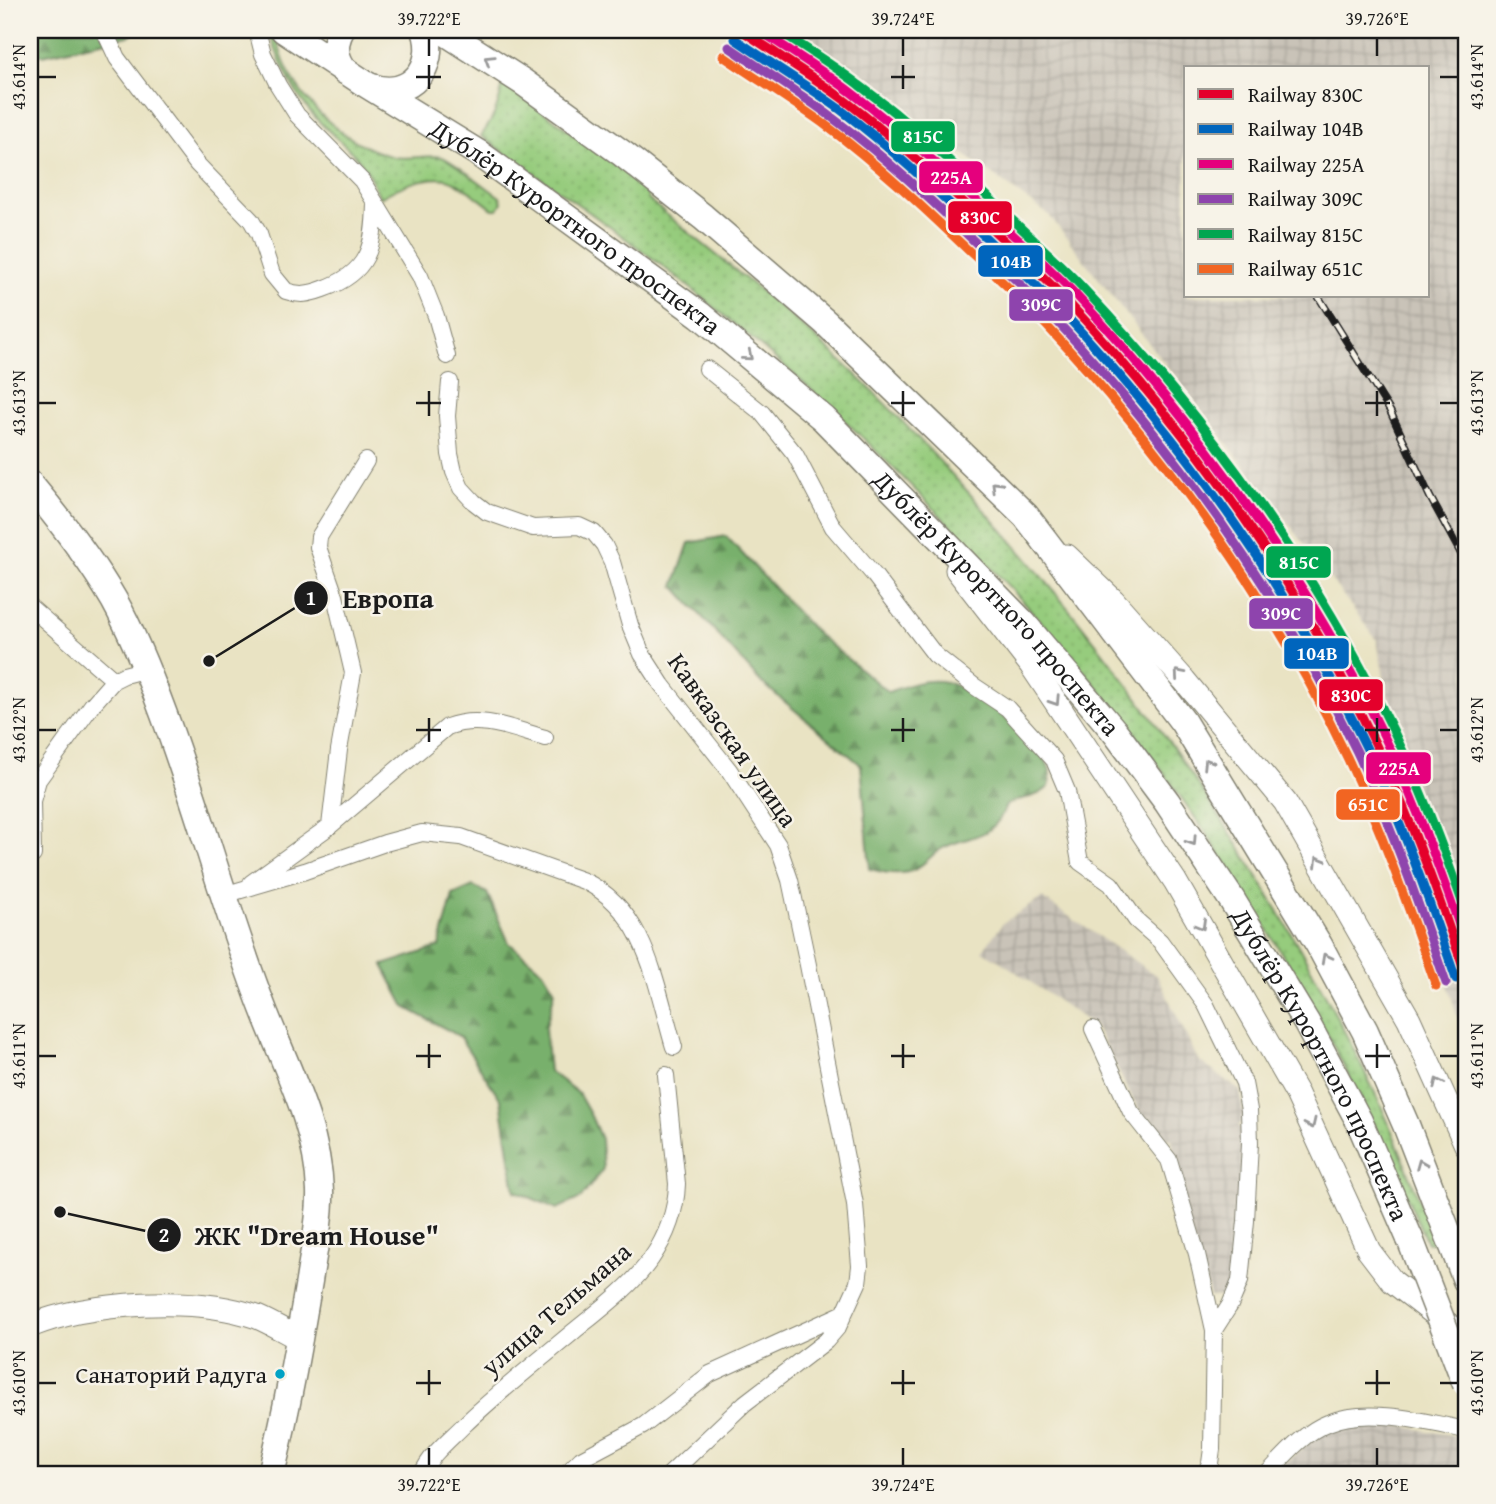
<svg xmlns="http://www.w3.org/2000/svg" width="1496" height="1504" font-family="'Gentium Book Plus',serif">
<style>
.industrial{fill:url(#industrial-grid);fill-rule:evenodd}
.green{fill:url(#green-dots);stroke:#59744c;stroke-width:2}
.forest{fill:url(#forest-firs);stroke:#4a6644;stroke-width:2}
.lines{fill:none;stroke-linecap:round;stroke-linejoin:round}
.street-casing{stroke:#828070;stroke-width:18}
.secondary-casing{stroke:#828070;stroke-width:25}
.primary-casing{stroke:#828070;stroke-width:29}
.street{stroke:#fff;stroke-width:16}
.secondary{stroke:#fff;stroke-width:23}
.primary{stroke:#fff;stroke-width:26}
.rail-casing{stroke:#1c1c1c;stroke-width:8}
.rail{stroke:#f7f3e8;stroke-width:5;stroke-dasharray:16;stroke-linecap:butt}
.primary-bridge-casing{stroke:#828070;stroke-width:29;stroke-linecap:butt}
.primary-bridge{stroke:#fff;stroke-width:26}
.rail-1-casing{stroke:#f7f3e8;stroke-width:14}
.rail-2-casing{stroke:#f7f3e8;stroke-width:14}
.rail-3-casing{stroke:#f7f3e8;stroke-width:14}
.rail-4-casing{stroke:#f7f3e8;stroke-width:14}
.rail-5-casing{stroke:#f7f3e8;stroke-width:14}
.rail-6-casing{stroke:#f7f3e8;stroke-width:14}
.rail-1{stroke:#e4002b;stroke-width:9}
.rail-2{stroke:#0065bd;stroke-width:9}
.rail-3{stroke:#e5007d;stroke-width:9}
.rail-4{stroke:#8e44ad;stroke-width:9}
.rail-5{stroke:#00a651;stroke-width:9}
.rail-6{stroke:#f26522;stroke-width:9}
.oneway{stroke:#999}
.ticks{fill:none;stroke:#1c1c1c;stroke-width:2.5}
.bus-dot{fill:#01a2c5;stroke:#f7f3e8;stroke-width:2.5}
.labels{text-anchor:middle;stroke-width:5;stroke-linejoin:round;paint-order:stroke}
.bus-label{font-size:24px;fill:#1c1c1c;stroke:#f7f3e8;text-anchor:end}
.street-label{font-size:26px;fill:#1c1c1c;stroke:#f7f3e8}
.leader{fill:none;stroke:#1c1c1c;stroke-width:2.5}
.callout-dot{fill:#1c1c1c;stroke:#f7f3e8;stroke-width:2.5}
.mark-label{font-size:21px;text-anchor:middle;font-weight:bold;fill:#fff}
.callout-label{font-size:28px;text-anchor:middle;font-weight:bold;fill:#1c1c1c;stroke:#f7f3e8;stroke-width:5;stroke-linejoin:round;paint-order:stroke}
.line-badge{stroke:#f7f3e8;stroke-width:2.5}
.badge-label{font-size:19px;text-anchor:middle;font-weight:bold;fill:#fff}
.neatline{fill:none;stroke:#1c1c1c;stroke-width:2.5}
.ticks-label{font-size:18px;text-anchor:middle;fill:#1c1c1c}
</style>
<defs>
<pattern id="industrial-grid" width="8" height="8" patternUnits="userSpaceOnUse" patternTransform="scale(1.75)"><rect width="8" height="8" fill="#c9c3b8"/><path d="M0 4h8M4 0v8" fill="none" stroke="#aca79e"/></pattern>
<pattern id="green-dots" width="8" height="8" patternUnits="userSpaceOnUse" patternTransform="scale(1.75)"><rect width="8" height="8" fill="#96cc7d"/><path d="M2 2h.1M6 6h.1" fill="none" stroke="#81af6b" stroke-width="1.8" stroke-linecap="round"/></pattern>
<pattern id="forest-firs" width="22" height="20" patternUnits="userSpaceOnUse" patternTransform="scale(1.75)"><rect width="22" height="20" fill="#78b06c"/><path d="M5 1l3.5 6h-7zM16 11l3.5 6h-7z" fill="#628e58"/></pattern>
</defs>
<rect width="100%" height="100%" fill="#f7f3e8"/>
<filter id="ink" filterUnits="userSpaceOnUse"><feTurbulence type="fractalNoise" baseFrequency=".0143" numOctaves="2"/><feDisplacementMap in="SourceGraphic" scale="14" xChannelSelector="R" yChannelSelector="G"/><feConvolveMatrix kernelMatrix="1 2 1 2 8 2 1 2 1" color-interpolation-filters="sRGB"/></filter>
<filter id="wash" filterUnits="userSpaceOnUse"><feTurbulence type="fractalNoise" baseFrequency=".00686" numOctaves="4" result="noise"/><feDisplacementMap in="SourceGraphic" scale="28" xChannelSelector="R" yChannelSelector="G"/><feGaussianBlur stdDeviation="1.57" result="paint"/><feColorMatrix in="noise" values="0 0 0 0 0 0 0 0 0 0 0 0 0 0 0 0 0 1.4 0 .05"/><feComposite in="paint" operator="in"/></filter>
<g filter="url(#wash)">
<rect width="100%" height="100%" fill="#e9e3c3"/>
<path class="industrial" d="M789 30H1466V1046L1431 927 1377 640 1251 474 1049 215ZM1186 68H1428V296H1186Z
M1042 898 1158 977 1198 1060 1240 1091 1245 1119 1238 1126 1252 1137 1241 1299 1210 1296 1180 1204 1172 1139 1151 1135 1096 1027 1003 963 982 951 1004 922Z
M1364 1419 1456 1436 1466 1474H1272L1329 1426Z"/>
<path class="green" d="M269 30H277C279 86 341 145 394 157 409 160 431 154 442 157 450 159 490 190 500 197L502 202 498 209H493C482 201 460 182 447 179 425 175 398 187 380 198 374 185 369 171 359 160 347 145 330 134 317 119 293 94 279 63 269 30Z
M503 83 645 185 648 199C704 246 763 291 817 339 867 383 913 432 958 481 1125 662 1266 866 1373 1089 1397 1138 1415 1191 1436 1243H1427C1343 1044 1231 850 1094 683 1044 622 989 564 933 508 883 457 832 406 777 360 743 331 709 302 674 275 612 226 545 182 481 136 494 119 499 104 503 83Z"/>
<path class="forest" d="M30 30H138L128 36 43 55 30 53Z
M726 536 816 633 888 692C905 686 922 679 941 681 972 686 1042 741 1050 771 1051 776 1050 782 1049 787 1034 800 1022 796 1006 805 994 842 967 834 941 849 931 855 924 865 914 870 900 876 884 873 870 869L861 765 761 682 674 586 689 543Z
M473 886 487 893 509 943 543 971 555 991 545 1030 549 1071 578 1093 591 1116 601 1139 603 1169 581 1198 557 1209 515 1191 501 1100 459 1036 405 1007 383 965 439 947 453 895Z"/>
</g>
<g filter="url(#ink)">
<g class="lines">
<defs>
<path id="street" d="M104 30 117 58 197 164 251 220 259 234 272 274 286 291C300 296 309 294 323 289 369 273 374 247 375 203
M257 30 263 54 278 85 297 115 362 181 420 276 436 316 447 356
M707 369 762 413 795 454 833 527 874 575 935 655 974 686 1007 708 1054 760 1067 791 1080 862 1111 884 1136 920 1160 941 1206 1005 1244 1083 1249 1110 1250 1143 1246 1221 1240 1281 1230 1305 1214 1330
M450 382 447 416 450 454 454 472 461 488 474 502 487 512 533 528 579 526 594 533 604 545 612 562 630 625 642 654 662 685 729 770 778 845 790 880 808 965 855 1204 860 1266 858 1283 838 1327 826 1341 745 1403 670 1474
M30 607 114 680
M330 826 339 750 353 673 335 596 318 547 319 537 366 461
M33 855 32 801 38 780 92 705 114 680 124 675 147 669
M251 883 330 826 447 727C480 714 513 729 545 738
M224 895 305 871 385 843 422 833 461 837 584 881C647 910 656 987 674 1047
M1093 1029 1131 1112 1169 1160 1197 1254 1214 1330 1212 1449 1210 1463 1205 1474
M422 1474C430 1455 448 1441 463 1426 498 1392 536 1363 573 1332 600 1310 631 1287 651 1259 667 1236 676 1212 677 1184L666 1075
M566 1474 581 1459 643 1426 710 1374 842 1314
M1267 1474C1284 1456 1304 1432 1328 1423 1367 1406 1426 1422 1466 1430"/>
<path id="secondary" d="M1067 556 1113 600 1184 680 1285 802 1409 1019 1466 1145
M957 570 1031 665 1175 881 1297 1094 1369 1251 1392 1281 1466 1338
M30 1326C90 1302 195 1295 257 1317 271 1323 286 1332 300 1339"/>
<g id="primary">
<path id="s1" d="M284 30 364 83 478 153 700 315 824 419 1023 623 1115 732 1167 802 1232 900 1306 1022 1359 1121 1410 1239"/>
<path d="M341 30C333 45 335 58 345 71"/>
<path d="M442 30 523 82 623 154 703 217 825 322 1026 516 1183 722 1319 945 1365 1031 1406 1125 1466 1280"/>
<path d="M372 87C410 100 438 66 425 30"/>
<path d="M30 484C61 521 90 559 114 600 134 636 149 674 163 712 198 805 223 902 258 995 281 1059 318 1122 320 1191 321 1218 313 1254 309 1281 298 1346 287 1410 271 1474"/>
</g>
</defs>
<use href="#street" class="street-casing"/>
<use href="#secondary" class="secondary-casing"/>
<use href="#primary" class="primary-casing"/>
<use href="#street" class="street"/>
<use href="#secondary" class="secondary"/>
<use href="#primary" class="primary"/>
<defs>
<path id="rail" d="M1318 296 1390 411 1430 497 1465 561 1466 569"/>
</defs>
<use href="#rail" class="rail-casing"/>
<use href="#rail" class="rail"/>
<defs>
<path id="primary-bridge" d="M1410 1239 1466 1384"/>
</defs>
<use href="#primary-bridge" class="primary-bridge-casing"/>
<use href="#primary-bridge" class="primary-bridge"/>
<defs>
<path id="rail-1" d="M741 30C776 54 813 76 847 102 897 140 944 183 990 227 1016 252 1044 276 1069 303 1190 432 1299 582 1375 743 1411 818 1439 897 1466 976"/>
<path id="rail-2" d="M735 39C770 63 807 85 841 110 891 148 937 191 982 234 1009 260 1036 284 1061 310 1182 439 1290 588 1366 747 1402 822 1429 901 1456 979"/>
<path id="rail-3" d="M759 30C790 51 822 70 852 93 904 132 952 177 999 222 1025 246 1052 270 1076 295 1198 425 1305 575 1384 736 1416 803 1442 874 1466 945"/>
<path id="rail-4" d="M729 47C764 71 800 93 834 119 884 156 930 199 975 242 1001 267 1029 291 1053 317 1173 445 1281 594 1357 752 1392 827 1419 905 1446 983"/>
<path id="rail-5" d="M778 30C805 48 833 65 859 85 911 123 958 168 1005 213 1031 238 1059 262 1083 288 1207 419 1316 570 1394 732 1422 791 1445 852 1466 913"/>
<path id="rail-6" d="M723 56C758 80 794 102 828 127 877 164 923 207 968 250 994 274 1021 298 1046 325 1165 452 1272 599 1347 757 1382 831 1409 909 1436 986"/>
</defs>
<use href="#rail-1" class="rail-1-casing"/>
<use href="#rail-2" class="rail-2-casing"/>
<use href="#rail-3" class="rail-3-casing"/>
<use href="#rail-4" class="rail-4-casing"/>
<use href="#rail-5" class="rail-5-casing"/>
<use href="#rail-6" class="rail-6-casing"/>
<use href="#rail-1" class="rail-1"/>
<use href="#rail-2" class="rail-2"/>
<use href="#rail-3" class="rail-3"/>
<use href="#rail-4" class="rail-4"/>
<use href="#rail-5" class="rail-5"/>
<use href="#rail-6" class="rail-6"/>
</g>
<defs><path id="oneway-chevron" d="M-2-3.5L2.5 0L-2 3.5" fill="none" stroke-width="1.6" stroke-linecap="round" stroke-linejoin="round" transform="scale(1.75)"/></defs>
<g class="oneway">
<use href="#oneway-chevron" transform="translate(489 60) rotate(-148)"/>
<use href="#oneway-chevron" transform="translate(748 356) rotate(40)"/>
<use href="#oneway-chevron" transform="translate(996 486) rotate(-135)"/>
<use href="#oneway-chevron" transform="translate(1179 674) rotate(-131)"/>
<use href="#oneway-chevron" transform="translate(1055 701) rotate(57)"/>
<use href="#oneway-chevron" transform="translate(1208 763) rotate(-122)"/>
<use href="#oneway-chevron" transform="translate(1192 841) rotate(57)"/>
<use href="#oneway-chevron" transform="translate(1319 861) rotate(-121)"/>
<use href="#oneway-chevron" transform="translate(1201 925) rotate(60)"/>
<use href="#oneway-chevron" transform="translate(1326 958) rotate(-118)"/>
<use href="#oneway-chevron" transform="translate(1438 1083) rotate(-115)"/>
<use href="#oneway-chevron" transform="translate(1311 1124) rotate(65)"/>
<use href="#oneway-chevron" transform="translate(1421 1164) rotate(-112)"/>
</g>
</g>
<path class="ticks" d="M429 38V56M903 38V56M1377 38V56M429 65V89M903 65V89M38 77H56M416 77H441M891 77H915M1440 77H1458M429 391V416M903 391V416M1377 391V416M38 403H56M416 403H441M891 403H915M1365 403H1390M1440 403H1458M429 718V742M903 718V742M1377 718V742M38 730H56M416 730H441M891 730H915M1365 730H1390M1440 730H1458M429 1044V1068M903 1044V1068M1377 1044V1068M38 1056H56M416 1056H441M891 1056H915M1365 1056H1390M1440 1056H1458M429 1370V1395M903 1370V1395M1377 1370V1395M38 1383H56M416 1383H441M891 1383H915M1365 1383H1390M1440 1383H1458M429 1448V1466M903 1448V1466M1377 1448V1466"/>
<circle class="bus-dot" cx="280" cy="1374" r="6"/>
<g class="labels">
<g class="bus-label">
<text x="267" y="1383">Санаторий Радуга</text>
</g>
<g class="street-label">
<text dy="9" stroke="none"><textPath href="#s1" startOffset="352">Дублёр Курортного проспекта</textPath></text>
<text dy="9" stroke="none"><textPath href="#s1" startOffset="919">Дублёр Курортного проспекта</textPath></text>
<text transform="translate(733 740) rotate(55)" y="9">Кавказская улица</text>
<text dy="9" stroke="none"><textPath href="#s1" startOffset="1486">Дублёр Курортного проспекта</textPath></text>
<text transform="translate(556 1309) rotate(-41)" y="9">улица Тельмана</text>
</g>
</g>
<path class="leader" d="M209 661L311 598M60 1212L164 1235"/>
<g class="callout-dot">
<circle cx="209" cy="661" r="7"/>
<circle cx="60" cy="1212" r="7"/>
<circle cx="311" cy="598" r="18"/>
<circle cx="164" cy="1235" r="18"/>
</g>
<g class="mark-label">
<text x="311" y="605">1</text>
<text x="164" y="1242">2</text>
</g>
<g class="callout-label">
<text x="388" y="608">Европа</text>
<text x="317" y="1245">ЖК "Dream House"</text>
</g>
<g class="line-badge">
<rect x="890" y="120" width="66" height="33" rx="7" fill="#00a651"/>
<rect x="918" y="160" width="66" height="34" rx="7" fill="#e5007d"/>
<rect x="947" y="200" width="66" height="34" rx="7" fill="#e4002b"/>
<rect x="977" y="244" width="67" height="34" rx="7" fill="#0065bd"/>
<rect x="1008" y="288" width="66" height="34" rx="7" fill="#8e44ad"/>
<rect x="1265" y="545" width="67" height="34" rx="7" fill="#00a651"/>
<rect x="1248" y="597" width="66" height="33" rx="7" fill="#8e44ad"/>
<rect x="1283" y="637" width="67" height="33" rx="7" fill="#0065bd"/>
<rect x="1318" y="678" width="66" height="34" rx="7" fill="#e4002b"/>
<rect x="1365" y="751" width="67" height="34" rx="7" fill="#e5007d"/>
<rect x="1335" y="788" width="66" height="33" rx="7" fill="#f26522"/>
</g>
<g class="badge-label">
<text x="923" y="143">815С</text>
<text x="951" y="184">225А</text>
<text x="980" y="224">830С</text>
<text x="1011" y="268">104В</text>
<text x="1041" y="311">309С</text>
<text x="1299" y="569">815С</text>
<text x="1281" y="620">309С</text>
<text x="1317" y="660">104В</text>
<text x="1351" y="702">830С</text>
<text x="1399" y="775">225А</text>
<text x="1368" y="811">651С</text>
</g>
<rect width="1496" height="1504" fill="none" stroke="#f7f3e8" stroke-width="77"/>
<rect x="1184" y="66" width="245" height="231" fill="#f7f3e8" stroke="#9f9d96" stroke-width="2"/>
<rect x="1198" y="89" width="35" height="10" fill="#e4002b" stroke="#9f9d96" stroke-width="2"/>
<text x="1248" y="102" font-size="21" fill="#1c1c1c">Railway 830С</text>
<rect x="1198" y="124" width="35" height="10" fill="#0065bd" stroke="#9f9d96" stroke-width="2"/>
<text x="1248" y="136" font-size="21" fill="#1c1c1c">Railway 104В</text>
<rect x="1198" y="159" width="35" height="10" fill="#e5007d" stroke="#9f9d96" stroke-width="2"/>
<text x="1248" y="172" font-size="21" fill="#1c1c1c">Railway 225А</text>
<rect x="1198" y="194" width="35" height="10" fill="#8e44ad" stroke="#9f9d96" stroke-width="2"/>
<text x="1248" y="206" font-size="21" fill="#1c1c1c">Railway 309С</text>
<rect x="1198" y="229" width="35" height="10" fill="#00a651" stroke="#9f9d96" stroke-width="2"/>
<text x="1248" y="242" font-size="21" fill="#1c1c1c">Railway 815С</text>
<rect x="1198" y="264" width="35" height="10" fill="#f26522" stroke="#9f9d96" stroke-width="2"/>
<text x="1248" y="276" font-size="21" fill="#1c1c1c">Railway 651С</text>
<rect x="38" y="38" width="1420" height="1428" class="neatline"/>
<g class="ticks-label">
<text x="429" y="25">39.722°E</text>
<text x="903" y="25">39.724°E</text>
<text x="1377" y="25">39.726°E</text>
<text transform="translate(19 77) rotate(-90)" y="6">43.614°N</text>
<text transform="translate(1477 77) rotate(-90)" y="6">43.614°N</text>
<text transform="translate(19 403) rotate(-90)" y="6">43.613°N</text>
<text transform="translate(1477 403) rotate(-90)" y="6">43.613°N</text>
<text transform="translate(19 730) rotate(-90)" y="6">43.612°N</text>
<text transform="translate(1477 730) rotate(-90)" y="6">43.612°N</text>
<text transform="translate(19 1056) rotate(-90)" y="6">43.611°N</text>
<text transform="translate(1477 1056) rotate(-90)" y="6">43.611°N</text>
<text transform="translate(19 1383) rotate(-90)" y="6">43.610°N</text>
<text transform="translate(1477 1383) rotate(-90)" y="6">43.610°N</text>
<text x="429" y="1491">39.722°E</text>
<text x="903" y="1491">39.724°E</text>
<text x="1377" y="1491">39.726°E</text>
</g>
</svg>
